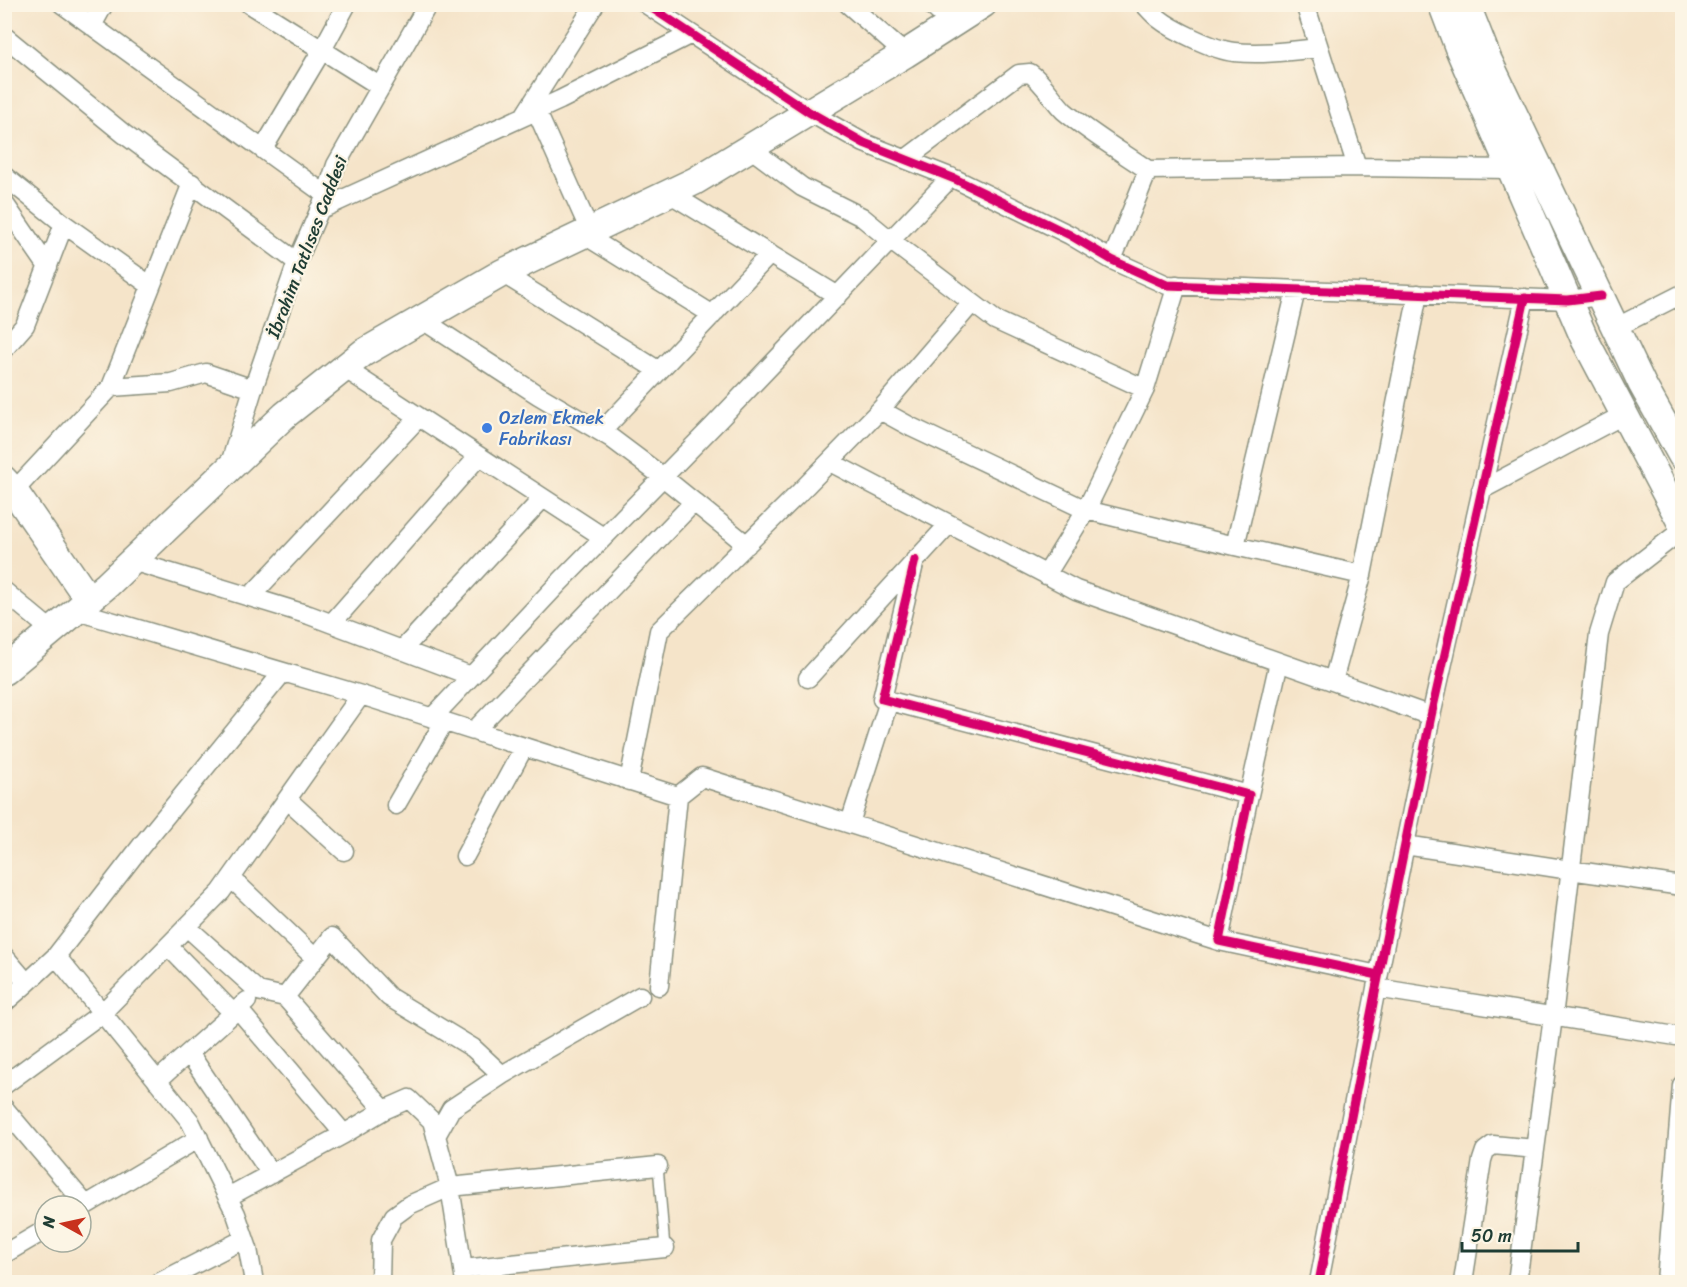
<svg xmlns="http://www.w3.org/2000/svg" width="1687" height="1287" font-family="Sriracha,sans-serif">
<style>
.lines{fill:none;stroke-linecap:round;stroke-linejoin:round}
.service-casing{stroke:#8a907e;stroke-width:12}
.minor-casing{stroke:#8a907e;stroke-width:21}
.secondary-casing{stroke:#8a907e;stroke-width:30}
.service{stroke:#fff;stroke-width:9}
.minor{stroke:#fff;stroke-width:18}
.secondary{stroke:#fff;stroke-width:27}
.cycleway-casing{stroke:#fcf5e5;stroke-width:13}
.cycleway{stroke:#d6006c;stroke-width:9}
.shop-dot{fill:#3f7fe0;stroke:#fcf5e5;stroke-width:2}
.labels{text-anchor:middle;stroke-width:4.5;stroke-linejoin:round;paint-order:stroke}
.street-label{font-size:18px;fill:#1f3d34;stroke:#fcf5e5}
.shop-label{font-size:18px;fill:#366cbe;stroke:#fcf5e5;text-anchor:start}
</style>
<rect width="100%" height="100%" fill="#fcf5e5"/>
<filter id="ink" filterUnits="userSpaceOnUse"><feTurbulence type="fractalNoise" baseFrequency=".0167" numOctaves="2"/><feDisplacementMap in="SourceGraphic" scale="12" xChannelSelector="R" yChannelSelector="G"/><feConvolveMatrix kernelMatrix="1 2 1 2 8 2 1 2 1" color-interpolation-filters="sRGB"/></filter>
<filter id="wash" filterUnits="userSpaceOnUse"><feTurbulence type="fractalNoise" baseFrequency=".008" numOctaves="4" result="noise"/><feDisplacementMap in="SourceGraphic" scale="24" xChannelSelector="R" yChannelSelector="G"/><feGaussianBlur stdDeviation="1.35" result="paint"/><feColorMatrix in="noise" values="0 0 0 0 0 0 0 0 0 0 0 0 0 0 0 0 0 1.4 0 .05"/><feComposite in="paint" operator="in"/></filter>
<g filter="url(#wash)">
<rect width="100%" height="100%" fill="#f5e4c9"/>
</g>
<g filter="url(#ink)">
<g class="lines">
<defs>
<path id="service" d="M658 1166 665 1248"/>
<path id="minor" d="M62 4 326 195
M249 4 381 87
M646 4 809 112 864 143 955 179 1070 235 1112 260 1167 285 1568 300 1601 296
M848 4 905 54
M930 4 952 24
M1144 4C1149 9 1153 14 1158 18 1173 30 1214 50 1234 52 1262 55 1291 51 1319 48
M1305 4 1357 167
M92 26 104 4
M4 36 124 134 297 262
M536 110 590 231
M524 116 595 4
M750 148 802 187 862 217 890 240 995 320 1145 389
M263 149 322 50 347 4
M906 159 1019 74 1030 73C1044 83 1052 99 1064 111 1090 133 1120 151 1148 170
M4 176 64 224 151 286
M669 193 838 296
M4 203 48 267
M319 210 560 100 691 34
M583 234 713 315
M1112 260 1148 170 1357 167 1510 169
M502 273 659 371
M421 319 538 395 611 438 663 477 747 545
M1615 328 1682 294
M4 349 25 325 64 224
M344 368 603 537
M111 387 171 383 206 373 253 389
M880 410 911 427 1086 510 1235 546 1296 290
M601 432 770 254
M830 462 1076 590 1431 716
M229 467 253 389 297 262 326 195 336 165 428 4
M1481 490 1625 414
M14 491 111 387 192 183
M1235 546 1362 575
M915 560 882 699 1249 795 1219 941 1378 975
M132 561 309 615 471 676
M1046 575 1086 510 1145 389 1177 285
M4 591 52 631
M250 597 419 417
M77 611 361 695 678 796 659 986
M332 623 479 456
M402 650 543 498
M808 678 949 524
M1333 681 1362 575 1418 294
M432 718 557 585 713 426 951 177
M474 731 694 502
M629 781 659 631 798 494 880 410 972 303
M1249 795 1279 662
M678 796 702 777 1219 941
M287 799 344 851
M396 805 444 722
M850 823 889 701
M1405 845 1570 870 1682 886
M465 856 524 747
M231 878 315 958
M187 927 258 991 285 997 384 1110
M168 946 233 1013
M4 956 27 983 56 956 190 1121 236 1214 248 1249 254 1282
M56 956 142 845 283 672
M1376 988 1682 1037
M285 997 332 937 389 997 473 1048 502 1075
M4 1003 27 983
M238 1009 344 1134
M189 1053 271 1174
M157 1081 247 1001
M4 1085 102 1013 221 892 361 695
M4 1108 86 1205
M436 1136 451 1109 502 1075 640 996
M228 1197 344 1134 384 1110 409 1099 432 1121 450 1187 465 1282
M81 1208 199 1138
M4 1254 45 1230
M463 1269 665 1248
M160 1282 244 1239
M380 1282 381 1240 394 1216 409 1205 450 1187 658 1166
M1319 1282 1376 988 1431 716 1525 298
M1463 1282 1482 1160 1485 1151 1493 1145 1535 1149
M1517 1282 1553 1017 1599 634 1615 582 1682 530
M1666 1282 1682 1085"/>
<path id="secondary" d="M1442 4 1459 49 1585 340 1682 524
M1466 4 1488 60 1642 384 1682 456
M4 480 14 491 89 600
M4 671 107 585 285 415 363 353 502 273 695 181 905 54 983 4"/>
</defs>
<use href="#service" class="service-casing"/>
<use href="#minor" class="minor-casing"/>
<use href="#secondary" class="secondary-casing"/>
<use href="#service" class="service"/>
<use href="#minor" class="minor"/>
<use href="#secondary" class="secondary"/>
<defs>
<path id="cycleway" d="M646 4 809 112 864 143 955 179 1070 235 1112 260 1167 285 1568 300 1601 296
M915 560 882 699 1249 795 1219 941 1378 975
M1319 1282 1376 988 1431 716 1525 298"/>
</defs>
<use href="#cycleway" class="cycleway-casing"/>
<use href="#cycleway" class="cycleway"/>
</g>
</g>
<circle class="shop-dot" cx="487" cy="428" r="6"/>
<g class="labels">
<g class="street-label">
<text transform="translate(307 247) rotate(-69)" y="6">İbrahim Tatlıses Caddesi</text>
</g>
<g class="shop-label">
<text x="499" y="424">Ozlem Ekmek<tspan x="499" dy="21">Fabrikası</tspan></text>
</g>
</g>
<rect width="1687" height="1287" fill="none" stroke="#fcf5e5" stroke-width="24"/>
<g transform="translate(63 1224) rotate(278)"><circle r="28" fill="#fcf5e5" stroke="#a4ab9e" stroke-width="1.5"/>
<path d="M0-4.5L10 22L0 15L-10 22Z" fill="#c8321e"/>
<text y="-9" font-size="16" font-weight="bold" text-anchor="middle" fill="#1f3d34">N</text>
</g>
<path d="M1462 1242v9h116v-9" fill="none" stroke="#1f3d34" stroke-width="3"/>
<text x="1471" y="1242" font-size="18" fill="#1f3d34" stroke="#fcf5e5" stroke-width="4.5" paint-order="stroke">50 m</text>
</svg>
